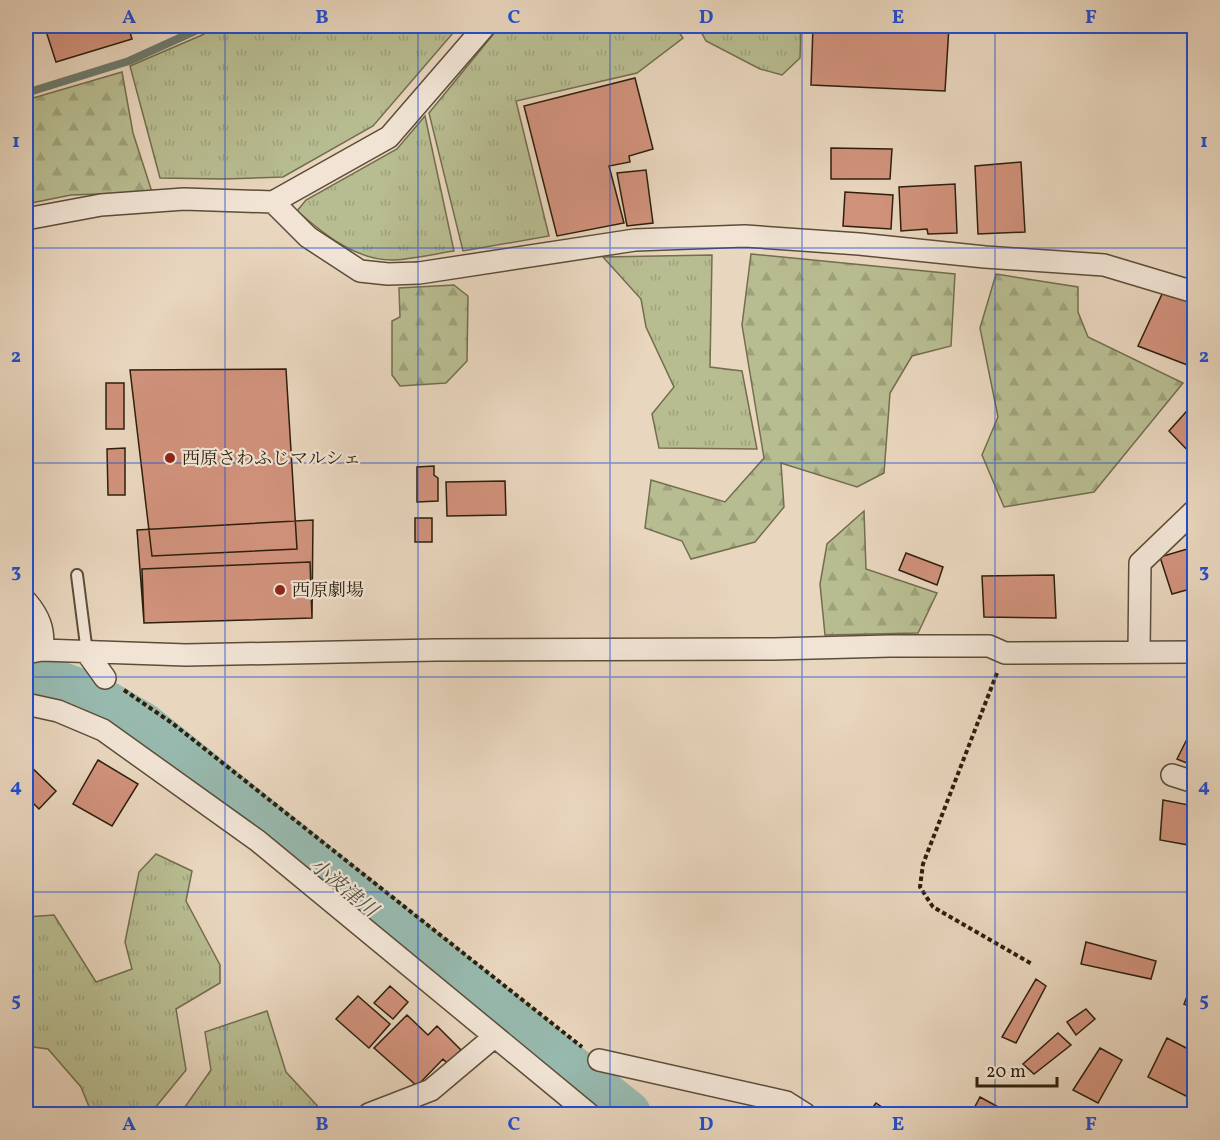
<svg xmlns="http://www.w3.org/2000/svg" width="1220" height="1140" font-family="Vollkorn,'Noto Serif JP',serif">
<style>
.grass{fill:url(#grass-tufts);stroke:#726e4e;stroke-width:1.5}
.forest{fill:url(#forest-firs);stroke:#726e4e;stroke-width:1.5}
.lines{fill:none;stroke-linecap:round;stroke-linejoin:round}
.stream{stroke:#6d7b6d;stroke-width:8}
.river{stroke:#97b9ae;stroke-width:48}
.building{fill:#d1927c;stroke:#2d1f0b;stroke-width:1.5}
.service-casing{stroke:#5c4d38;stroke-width:14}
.minor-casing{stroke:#5c4d38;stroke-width:24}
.path{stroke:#2d1f0b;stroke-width:4;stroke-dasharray:4.5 3;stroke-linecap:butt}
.service{stroke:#f1e4d5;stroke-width:10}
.minor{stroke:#f1e4d5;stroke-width:21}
.grid{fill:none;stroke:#1d4ed8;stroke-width:1.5;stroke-opacity:0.55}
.poi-dot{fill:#8f2418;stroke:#f1e4d5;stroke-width:2}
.labels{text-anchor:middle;stroke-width:4.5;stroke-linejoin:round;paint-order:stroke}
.poi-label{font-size:18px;fill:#2d1f0b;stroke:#f1e4d5;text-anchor:start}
.water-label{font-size:20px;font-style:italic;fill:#4d4d3c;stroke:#f1e4d5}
.neatline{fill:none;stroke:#1d4ed8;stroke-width:2}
.grid-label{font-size:20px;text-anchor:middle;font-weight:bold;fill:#1d4ed8}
</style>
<defs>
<pattern id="grass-tufts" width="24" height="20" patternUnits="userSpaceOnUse" patternTransform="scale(1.5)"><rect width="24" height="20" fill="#b8bd91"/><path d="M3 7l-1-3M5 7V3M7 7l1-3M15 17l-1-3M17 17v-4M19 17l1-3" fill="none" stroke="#9ea27c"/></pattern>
<pattern id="forest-firs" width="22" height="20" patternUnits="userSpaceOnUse" patternTransform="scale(1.5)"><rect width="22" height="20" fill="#b8bd91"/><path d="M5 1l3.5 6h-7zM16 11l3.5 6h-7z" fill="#9ea27c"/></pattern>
</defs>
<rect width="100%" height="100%" fill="#e9d6be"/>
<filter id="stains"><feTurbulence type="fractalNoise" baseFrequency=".00333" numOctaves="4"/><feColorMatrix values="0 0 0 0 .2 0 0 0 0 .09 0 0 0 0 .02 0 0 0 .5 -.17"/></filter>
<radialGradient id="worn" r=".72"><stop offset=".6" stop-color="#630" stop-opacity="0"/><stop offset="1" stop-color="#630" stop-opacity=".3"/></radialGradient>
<path class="grass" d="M217 26H459L373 126 283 177 223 179 160 178 130 66 202 35Z
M500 26H675L683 38 637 73 516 101 549 236 463 251 429 113Z
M698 26H801L800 58 782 75 760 69 706 41Z
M425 116 454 251C434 254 414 259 394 260 356 261 324 234 297 211L306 200 397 149Z
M712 255 710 367 742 371 757 449 659 448 652 414 674 387 646 327 641 299 603 257Z
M156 854 192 871 186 901 220 965V983L176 1009 186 1070 150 1114H92L81 1087 48 1049 26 1046V917L54 915 96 982 132 969 125 942 139 872Z
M267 1011 286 1072 325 1114H180L211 1070 205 1032Z"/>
<path class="forest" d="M122 72 133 133 152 192 71 195 26 204V100Z
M751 254 955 274 951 346 912 356 890 393 884 473 857 487 781 463 784 507 755 542 691 559 682 541 645 528 651 480 725 502 764 458 742 325Z
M996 274 1078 287V312L1088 337 1183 383 1094 492 1004 507 982 455 998 417 980 328Z
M454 285 468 296 467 361 446 383 400 386 392 375V321L400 317 399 288Z
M864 511 866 569 937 593 918 633 825 635 820 584 827 544Z"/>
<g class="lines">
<path class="stream" d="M26 93 129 61 206 26"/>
<path class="river" d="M48 681 96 699 142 726 627 1114"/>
</g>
<path class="building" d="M52 26H128L132 39 56 62 45 28Z
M813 26H949L945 91 811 85Z
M635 78 653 149 629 156 630 162 609 166 624 223 557 236 524 106Z
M831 148 892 149 890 179H831Z
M1021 162 1025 232 978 234 975 166Z
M646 170 653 223 627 226 617 173Z
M955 184 957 233 928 234 927 229 901 231 899 187Z
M845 192 893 195 891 229 843 226Z
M1163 292 1194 303V358L1190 366 1138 346Z
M286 369 297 549 152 556 130 370Z
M106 383H124V429H106Z
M1194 403V457L1169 431Z
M125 448V495H108L107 449Z
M434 466V475L438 478V501L417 502V467Z
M505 481 506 515 447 516 446 482Z
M415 518H432V542H415Z
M313 520 312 618 144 623 137 530Z
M1194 547V588L1172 594 1160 557Z
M906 553 943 567 937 585 899 570Z
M310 562 312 618 144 623 142 569Z
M1054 575 1056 618 984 617 982 576Z
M1188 668H1194V681Z
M1194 725V766L1177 759Z
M98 760 138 784 112 826 73 804Z
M26 762 56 791 39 809 26 796Z
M1163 800 1194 806V846L1160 840Z
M1086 942 1156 961 1151 979 1081 964Z
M1036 979 1046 986 1016 1043 1002 1037Z
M1194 979V1008L1184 1004Z
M390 986 408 1002 393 1019 374 1003Z
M358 996 390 1024 369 1048 336 1019Z
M1086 1009 1095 1019 1076 1035 1067 1022Z
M407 1015 428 1035 437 1026 461 1050 447 1063 443 1059 417 1086 374 1048Z
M1058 1033 1071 1045 1034 1074 1023 1064Z
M1167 1038 1194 1052V1100L1148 1077Z
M1100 1048 1122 1060 1098 1103 1073 1090Z
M980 1097 1011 1114H971Z
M876 1103 892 1114H868Z"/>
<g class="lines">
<defs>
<path id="service" d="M77 575 87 653"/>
<path id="minor" d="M273 202 308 237 360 271 388 274 419 273 635 240 745 236 859 244 985 257 1104 265 1194 292
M26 219 101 205 184 199 273 202 389 137 485 26
M26 601C39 616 45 630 42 650
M1139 652 1140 563 1194 511
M26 653 42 650 186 655 436 650 774 649 890 646H989L1005 653 1194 652
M87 653 105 678
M26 704 58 711 103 730 258 841 589 1114
M1172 775 1194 782
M599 1060 786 1102 805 1114
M369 1114 431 1090 494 1037"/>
</defs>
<use href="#service" class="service-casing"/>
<use href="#minor" class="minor-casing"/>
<path class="path" d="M997 673 923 864 920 887 933 907 1032 964
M124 690 172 723 582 1047"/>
<use href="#service" class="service"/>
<use href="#minor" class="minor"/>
</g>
<path class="grid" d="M225 26V1114M418 26V1114M610 26V1114M802 26V1114M995 26V1114M26 248H1194M26 463H1194M26 677H1194M26 892H1194"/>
<g class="poi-dot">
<circle cx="170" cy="458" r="6"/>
<circle cx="280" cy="590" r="6"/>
</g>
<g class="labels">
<g class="poi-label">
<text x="182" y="464">西原さわふじマルシェ</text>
<text x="292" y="596">西原劇場</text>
</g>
<g class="water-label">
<text transform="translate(344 887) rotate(39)" y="7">小波津川</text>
</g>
</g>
<rect width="1220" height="1140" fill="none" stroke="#e9d6be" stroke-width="66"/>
<path d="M977 1077v9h80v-9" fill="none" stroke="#2d1f0b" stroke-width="3"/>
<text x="986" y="1077" font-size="18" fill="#2d1f0b" stroke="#f1e4d5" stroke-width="4.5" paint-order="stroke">20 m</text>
<rect x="33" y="33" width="1154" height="1074" class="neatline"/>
<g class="grid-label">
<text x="129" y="23">A</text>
<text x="322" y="23">B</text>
<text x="514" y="23">C</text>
<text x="706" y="23">D</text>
<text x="898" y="23">E</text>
<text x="1091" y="23">F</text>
<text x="16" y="147">1</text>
<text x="1204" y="147">1</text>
<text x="16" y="362">2</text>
<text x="1204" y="362">2</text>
<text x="16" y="577">3</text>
<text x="1204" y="577">3</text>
<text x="16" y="792">4</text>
<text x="1204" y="792">4</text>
<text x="16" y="1006">5</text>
<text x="1204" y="1006">5</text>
<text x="129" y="1130">A</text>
<text x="322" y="1130">B</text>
<text x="514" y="1130">C</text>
<text x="706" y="1130">D</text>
<text x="898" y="1130">E</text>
<text x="1091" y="1130">F</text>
</g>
<rect width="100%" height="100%" filter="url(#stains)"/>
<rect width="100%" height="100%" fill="url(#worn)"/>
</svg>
